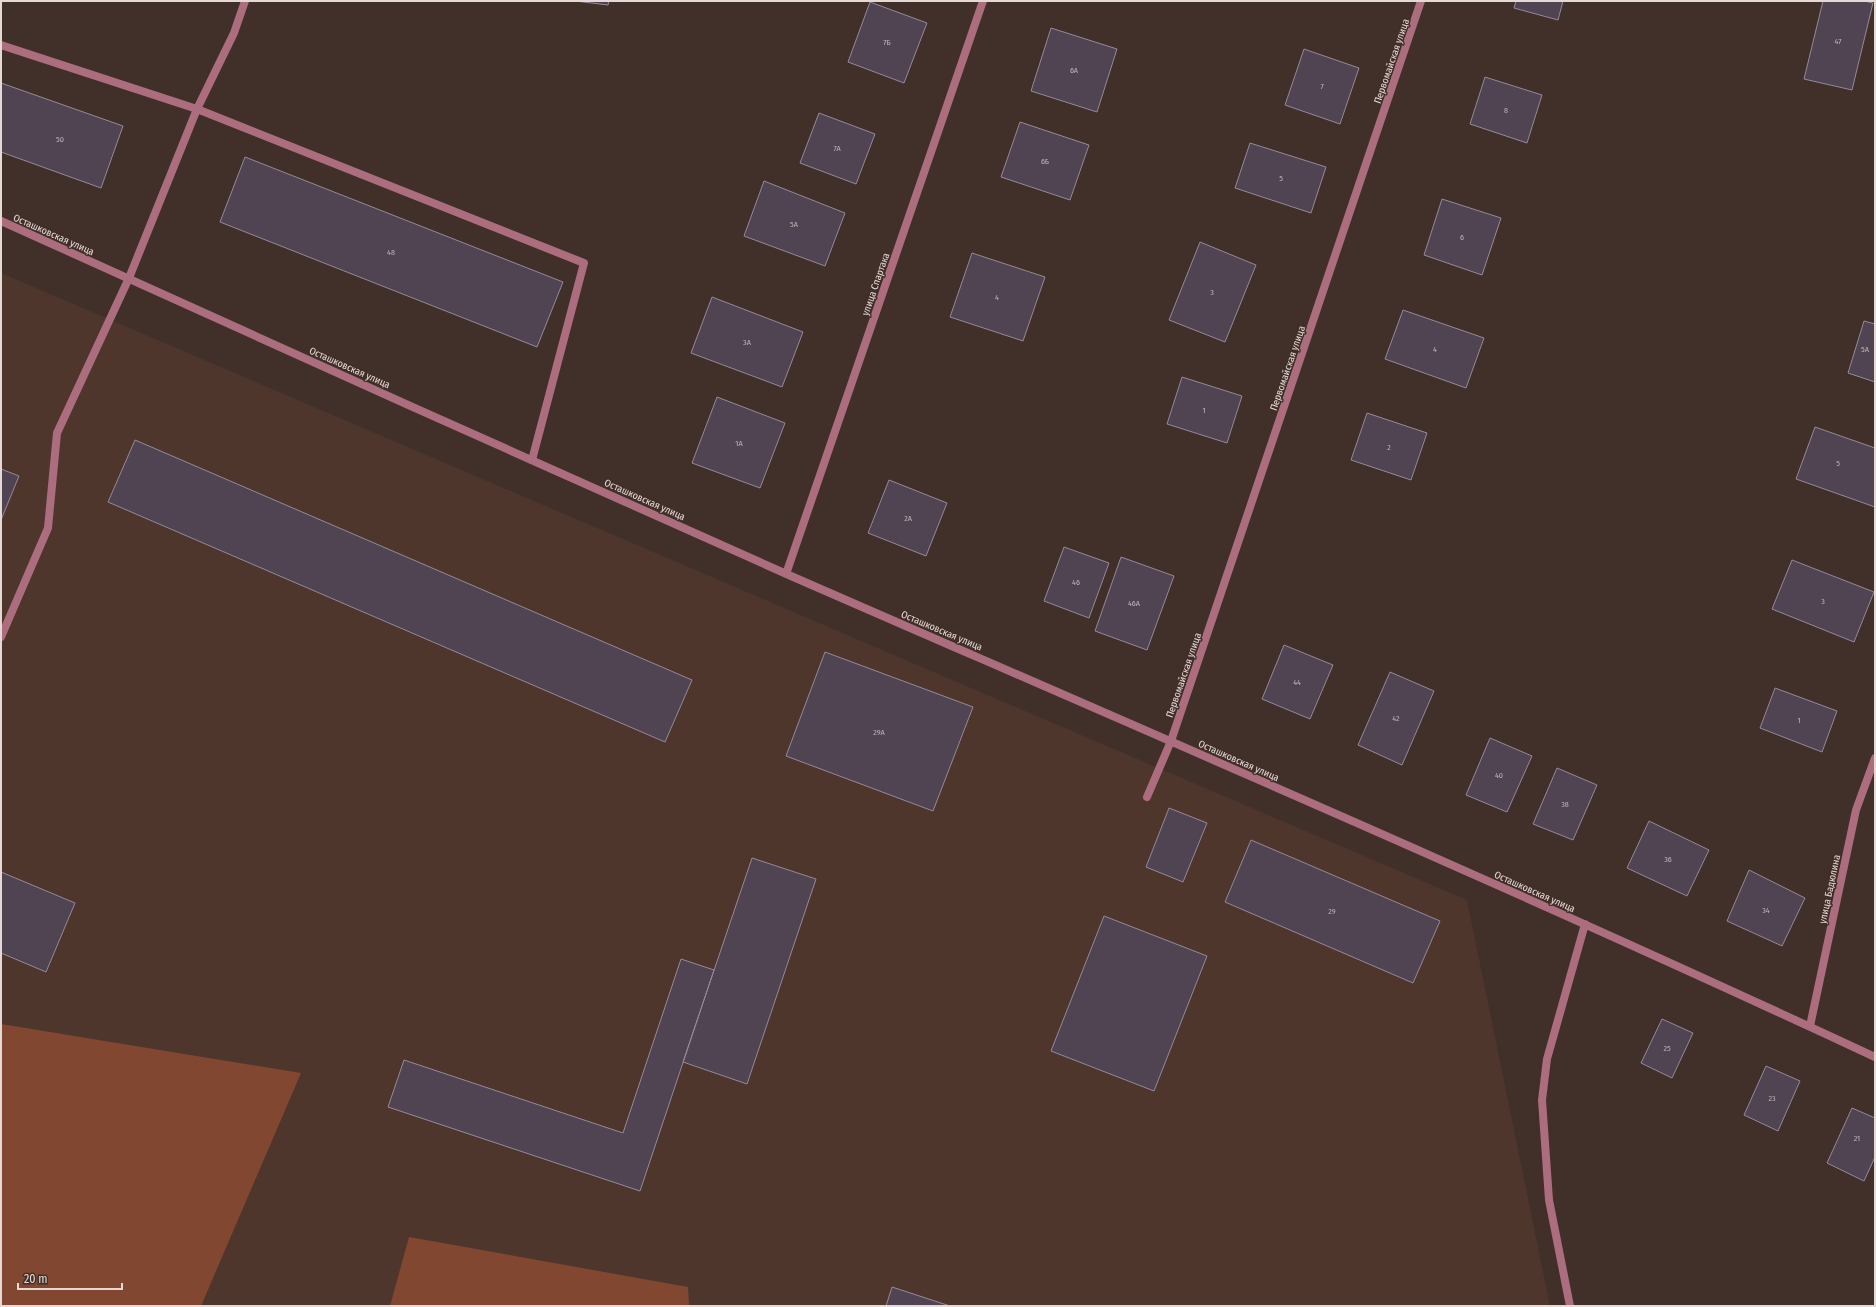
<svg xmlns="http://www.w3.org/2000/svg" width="1876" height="1307" font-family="'Fira Sans Condensed',sans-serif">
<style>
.built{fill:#4e362d}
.green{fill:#824731}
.building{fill:#504453;stroke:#968999}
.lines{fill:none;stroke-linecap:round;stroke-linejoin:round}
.lane{stroke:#ac6d7f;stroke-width:8}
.street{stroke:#ac6d7f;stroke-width:8}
.labels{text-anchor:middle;stroke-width:3;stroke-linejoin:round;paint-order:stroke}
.number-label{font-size:8px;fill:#c0b4b4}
.street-label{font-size:10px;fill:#e5d9d5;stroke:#412f29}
</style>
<rect width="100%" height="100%" fill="#412f29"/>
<path class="built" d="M1 273 1467 900 1550 1306H1Z"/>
<path class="green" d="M1 1024 301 1073 201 1306H1Z
M409 1237 688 1287 689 1306H390Z"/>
<path class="building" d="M575 1H609L608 5Z
M1516 1H1563L1558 20 1514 8Z
M1823 1H1864L1873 3 1852 90 1804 79Z
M870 2 927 23 904 83 848 62Z
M1051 28 1117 49 1097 112 1031 91Z
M1304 49 1359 68 1340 124 1285 105Z
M1485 77 1542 95 1527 143 1470 124Z
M1 83 123 126 101 188 1 152Z
M819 113 875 134 856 184 800 163Z
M1020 122 1089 145 1070 200 1001 177Z
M1250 143 1326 167 1311 213 1235 188Z
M245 157 563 282 537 347 220 222Z
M764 181 845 213 825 266 744 236Z
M1442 199 1501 218 1482 275 1424 255Z
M1200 242 1256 265 1225 342 1169 320Z
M972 253 1045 277 1023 341 950 317Z
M712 297 803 332 782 387 691 353Z
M1403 310 1484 338 1466 388 1385 359Z
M1864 321 1875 324V382L1848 373Z
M1182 377 1242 396 1227 443 1167 424Z
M717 397 785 423 760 488 692 463Z
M1367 413 1427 433 1411 480 1351 460Z
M1815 427 1875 448V507L1796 479Z
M135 440 692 680 665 742 108 502Z
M1 469 19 476 1 520Z
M889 480 947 503 926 556 868 533Z
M1064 547 1109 563 1089 618 1044 601Z
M1121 557 1174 576 1147 650 1095 631Z
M1792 560 1874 592 1854 642 1772 609Z
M1284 645 1333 665 1310 719 1262 699Z
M825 652 973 707 933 811 786 756Z
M1390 672 1434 691 1402 765 1358 745Z
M1775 688 1837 711 1822 752 1760 728Z
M1490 738 1532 756 1507 812 1466 795Z
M1557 768 1597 785 1573 840 1533 824Z
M1169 808 1207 823 1183 882 1146 867Z
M1649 821 1709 850 1687 896 1627 868Z
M1251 840 1440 921 1413 983 1225 902Z
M752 858 816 879 747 1084 683 1062Z
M1749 870 1805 898 1782 946 1727 921Z
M1 872 75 903 46 972 1 953Z
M1104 916 1207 956 1154 1091 1051 1051Z
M681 959 714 970 640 1191 388 1107 404 1060 623 1133Z
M1662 1019 1693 1033 1672 1078 1641 1063Z
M1766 1066 1800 1081 1778 1131 1744 1115Z
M1852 1108 1875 1118V1157L1864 1181 1827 1163Z
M892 1287 950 1306H886Z"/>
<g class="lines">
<path class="lane" d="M1 45 197 109 584 263 532 460
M1 637 48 528 57 433 129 278 197 109 234 33 245 1
M1147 797 1171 741"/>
<path class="street" d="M1 221C264 339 527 460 791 576 1153 734 1517 890 1875 1057
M786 574 983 1
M1171 741 1421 1
M1810 1026 1856 810 1875 758
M1570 1306 1549 1200 1542 1100 1547 1059 1585 924"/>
</g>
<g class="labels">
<g class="number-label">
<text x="1838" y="44">47</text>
<text x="887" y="45">7Б</text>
<text x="1074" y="73">6А</text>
<text x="1322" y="89">7</text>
<text x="1506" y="113">8</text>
<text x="60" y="142">50</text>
<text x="837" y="151">7А</text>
<text x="1045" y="164">6Б</text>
<text x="1281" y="181">5</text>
<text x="794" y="227">5А</text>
<text x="1462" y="240">6</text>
<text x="391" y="255">48</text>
<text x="1212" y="295">3</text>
<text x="997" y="300">4</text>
<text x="747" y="345">3А</text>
<text x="1435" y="352">4</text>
<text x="1865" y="352">5А</text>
<text x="1204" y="413">1</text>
<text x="739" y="446">1А</text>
<text x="1389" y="450">2</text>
<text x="1838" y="466">5</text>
<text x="908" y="521">2А</text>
<text x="1076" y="585">46</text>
<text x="1823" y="604">3</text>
<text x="1134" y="606">46А</text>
<text x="1297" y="685">44</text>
<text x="1396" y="721">42</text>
<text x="1799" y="723">1</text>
<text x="879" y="735">29А</text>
<text x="1499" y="778">40</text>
<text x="1565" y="807">38</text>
<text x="1668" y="862">36</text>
<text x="1766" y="913">34</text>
<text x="1332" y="914">29</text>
<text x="1667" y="1051">25</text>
<text x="1772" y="1101">23</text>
<text x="1857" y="1141">21</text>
</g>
<g class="street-label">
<text transform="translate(1391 61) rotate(-71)" y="4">Первомайская улица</text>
<text transform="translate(54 234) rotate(24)" y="4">Осташковская улица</text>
<text transform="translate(875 284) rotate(-71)" y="4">улица Спартака</text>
<text transform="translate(350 367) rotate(24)" y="4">Осташковская улица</text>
<text transform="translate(1287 368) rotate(-71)" y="4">Первомайская улица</text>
<text transform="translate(645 499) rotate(24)" y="4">Осташковская улица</text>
<text transform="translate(942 630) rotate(23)" y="4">Осташковская улица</text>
<text transform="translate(1183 675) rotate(-71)" y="4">Первомайская улица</text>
<text transform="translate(1239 760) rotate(24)" y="4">Осташковская улица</text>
<text transform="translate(1829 889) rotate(-78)" y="4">улица Бадюлина</text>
<text transform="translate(1535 891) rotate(24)" y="4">Осташковская улица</text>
</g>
</g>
<rect width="1876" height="1307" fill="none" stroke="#e5d9d5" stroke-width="4"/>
<path d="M18 1283v6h104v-6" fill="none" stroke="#e5d9d5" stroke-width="2"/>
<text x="24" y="1283" font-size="12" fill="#e5d9d5" stroke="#412f29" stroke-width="3" paint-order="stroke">20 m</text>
</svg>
